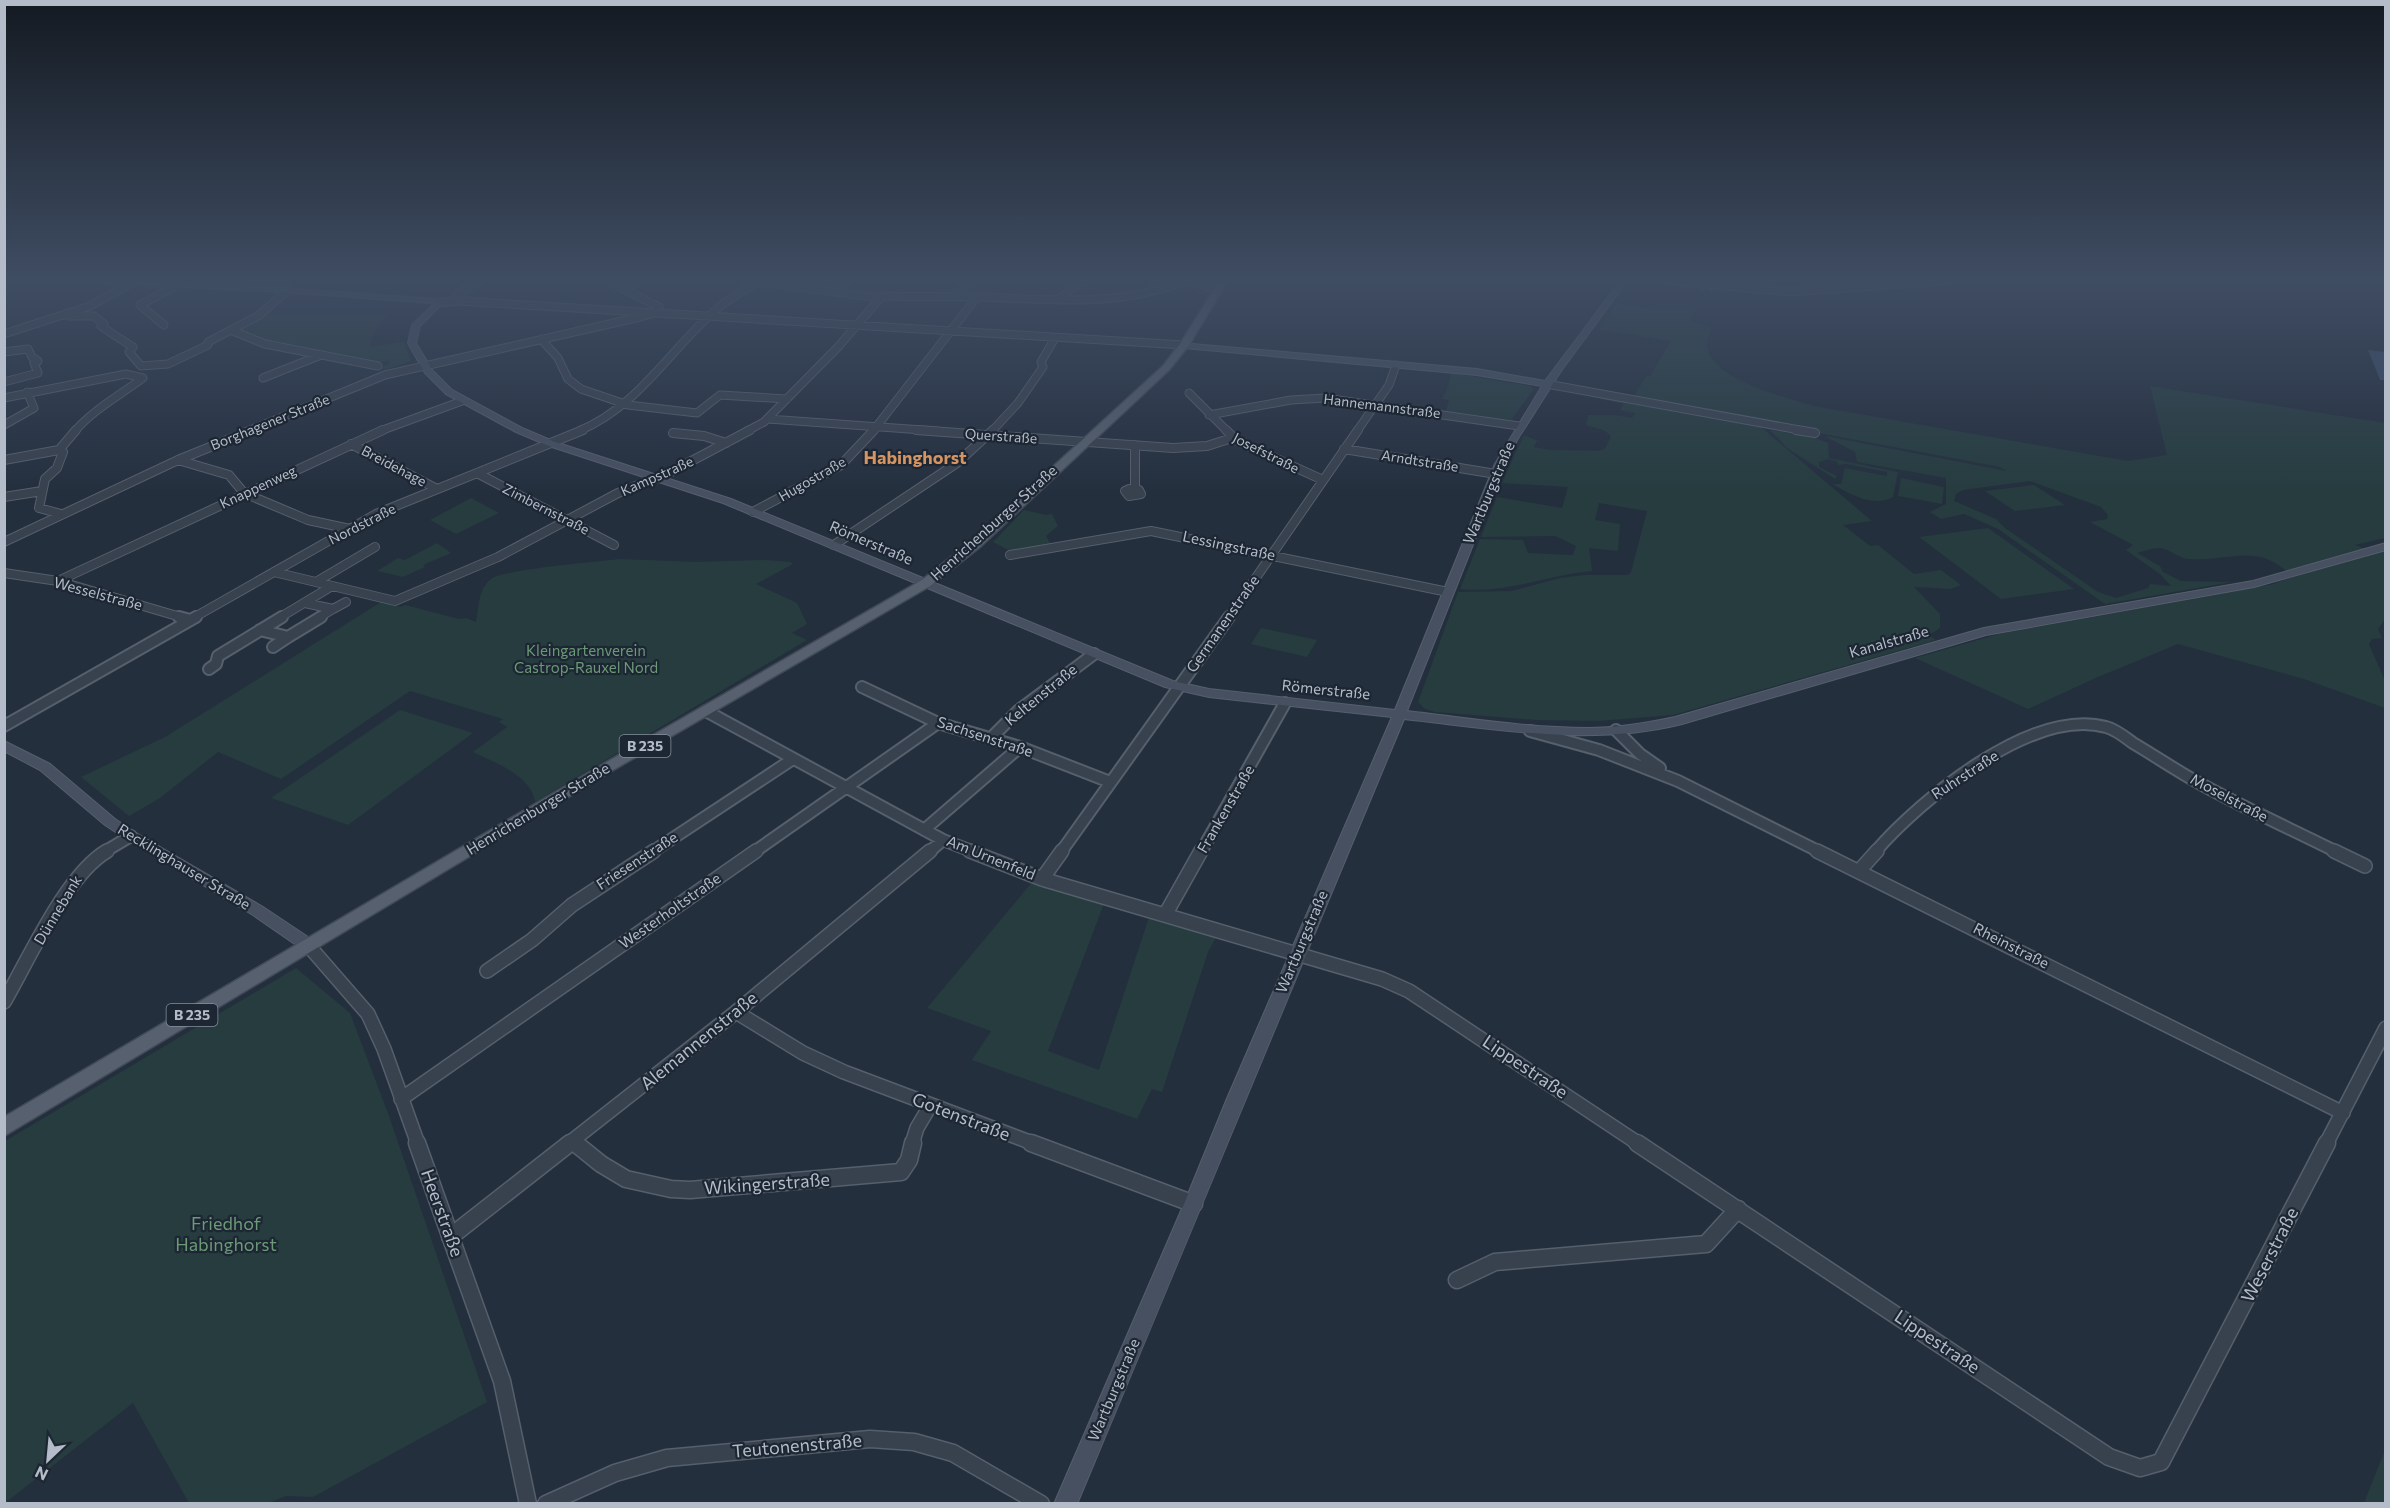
<svg xmlns="http://www.w3.org/2000/svg" width="2390" height="1508" font-family="Commissioner,sans-serif">
<style>
.green{fill:#263c3f;fill-rule:evenodd}
.water{fill:#394c67}
.lines{fill:none;stroke-linecap:round;stroke-linejoin:round}
.street-far4-casing{stroke:#565f6c;stroke-width:9}
.street-far3-casing{stroke:#565f6c;stroke-width:10}
.street-far2-casing{stroke:#565f6c;stroke-width:14}
.street-far1-casing{stroke:#565f6c;stroke-width:16}
.street-casing{stroke:#565f6c;stroke-width:19}
.secondary-casing{stroke:#565f6c;stroke-width:2}
.primary-casing{stroke:#414a57;stroke-width:3}
.street-far4{stroke:#38414e;stroke-width:7}
.street-far3{stroke:#38414e;stroke-width:8}
.street-far2{stroke:#38414e;stroke-width:10}
.street-far1{stroke:#38414e;stroke-width:13}
.street{stroke:#38414e;stroke-width:16}
.secondary{fill:#465061;fill-rule:evenodd}
.primary{fill:#56606e;fill-rule:evenodd}
.rail{stroke:#5a6575;stroke-width:2;stroke-dasharray:4 4;stroke-linecap:butt}
.labels{text-anchor:middle;stroke-width:4.5;stroke-linejoin:round;paint-order:stroke}
.far-street-label{font-size:14px;fill:#b4bcc9;stroke:#1d2633}
.shield{fill:#1d2633;stroke:#878f9c;stroke-width:1.5}
.shield-label{font-size:14px;font-weight:bold;fill:#b4bcc9}
.street-label{font-size:15px;fill:#b4bcc9;stroke:#1d2633}
.park-label{font-size:15px;fill:#6b9a76;stroke:#1d2633}
.far-district-label{font-size:18px;font-weight:bold;fill:#d59563;stroke:#1d2633}
.near-street-label{font-size:18px;fill:#b4bcc9;stroke:#1d2633}
.near-park-label{font-size:18px;fill:#6b9a76;stroke:#1d2633}
</style>
<rect width="100%" height="100%" fill="#242f3e"/>
<path class="green" d="M1617 303 1660 310 1695 309 1690 320 1711 328C1709 335 1705 343 1708 351 1719 382 1785 397 1813 406L2128 461 2167 455 2150 386 2385 423V538L2355 545 2378 553 2385 551V619L2378 629 2382 638 2372 639 2369 644 2385 681V708L2304 679 2178 644 2098 677 2028 709 1915 658 1999 634 2210 596 2273 584 2292 577C2259 541 2230 562 2190 559 2181 559 2173 552 2164 549 2158 546 2144 551 2137 553L2160 566 2163 572 2181 581 2232 582 2105 604 1998 529 1964 514 1941 519 1930 512 1946 504V478L1857 462 1855 452 1825 436 2007 471 2000 467 1633 398 1646 376H1650L1671 341 1599 329ZM2030 481 2101 507 2108 515 2107 519 2090 522 2133 545 2126 550 2161 575 2171 586 2150 584 2148 588 2116 598 2098 592 2005 528 1996 519 1954 501 1956 494 1963 490Z
M261 315H389L376 327 369 347 404 342 411 361 385 370 379 368 389 364 390 361 368 363 363 360 257 340 239 328 250 324Z
M1451 373 1530 386 1534 389 1511 420 1446 411 1449 400 1442 399 1448 387Z
M1603 394 1757 425 1762 428 1872 521 1843 525 1870 546 1878 545 1914 574 1941 570 1961 585 1951 589 1914 587 1940 614V628L1929 635 1936 640 1673 715 1598 721 1536 720 1435 712 1425 709 1418 702 1458 592 1512 591 1560 578 1585 575H1628L1631 572 1647 511 1599 503 1595 520 1620 524 1618 551 1589 548 1592 571C1547 575 1506 594 1460 589L1480 539 1523 540 1528 553 1573 555 1576 546 1555 536 1481 537 1497 497 1562 508 1568 487 1502 483 1524 435 1543 443 1537 441 1534 447 1550 450 1598 451 1605 449 1611 436 1604 430 1586 425 1589 415H1614L1632 418 1635 413 1620 410 1624 404 1600 399Z
M1770 430 1812 437 1828 443 1829 458 1898 472 1893 497C1875 508 1848 494 1833 484H1841L1845 468 1887 476V472L1846 464 1838 465V462L1828 459 1819 462V467L1837 476 1835 479 1787 448Z
M1901 478 1944 487 1942 504 1898 496Z
M2034 485 2065 505 2015 511 1985 491Z
M471 498 499 513 456 534 430 520Z
M1024 510 1046 515 1052 514 1058 526 1046 536 1051 545 1010 551 993 542Z
M1988 528 2074 589 2001 599 1919 537Z
M437 543 451 553 423 565 425 567 403 577 377 571 398 558 405 560Z
M620 559 696 562 765 560 790 562 793 564 756 584 797 603 807 624 792 633 807 640 535 802C532 776 494 762 473 752L507 727 499 722 503 719 410 691 281 779 218 752 160 798 129 816 81 777 165 737 381 602 401 607 405 605 459 619 466 618 476 622C479 607 478 589 491 579 504 569 597 562 620 559Z
M1261 628 1317 640 1307 657 1251 644Z
M400 710 473 733 348 825 271 798Z
M1034 880 1105 901 1048 1051 1099 1070 1150 914 1218 934 1208 952 1162 1092 1152 1089 1137 1119 972 1060 991 1031 927 1008Z
M296 968 350 1013 389 1116 487 1402 313 1497 286 1496 268 1503H189L133 1403 5 1503V1141Z
M2385 1450V1503H2364Z"/>
<path class="water" d="M2368 350 2385 352V380H2380Z"/>
<g class="lines">
<defs>
<path id="street-far4" d="M1186 280 1218 290
M1663 280 1792 292 1958 280
M752 281 880 298 885 296C917 297 950 296 982 297 1055 300 1116 307 1187 281
M4 283 12 280
M622 288 646 280
M1819 290 1809 285 1808 282 1818 281 1835 287
M840 293 849 280
M463 296 456 295 482 280
M954 296 973 280
M1057 300 1083 280
M436 303 459 301 1184 345
M68 316H94L104 324 101 326 105 329 133 347 129 352 141 366 168 364 208 345V342L258 316 288 290
M164 325 140 305 176 286
M233 331 265 344 378 366
M4 334 90 306 137 280
M541 339 558 358 568 379 581 389 628 405 697 413 720 395 787 399
M4 352 28 349 32 357 38 361 34 363 38 373 4 382
M263 378 321 355
M1547 384 1805 431
M1189 393 1227 431
M4 398 126 374 143 378C120 395 93 410 75 431
M1209 415 1291 400 1325 398 1519 426
M768 419 937 431
M4 425 34 408 27 392
M248 431 385 375 640 317 653 313 659 307 606 280
M380 431 462 401
M579 431C635 408 666 356 709 316 723 302 741 292 758 282
M747 431 764 422 838 347 880 298
M873 431 977 297
M992 431 1018 403 1043 367 1041 362 1055 338
M1357 431 1389 385 1396 365"/>
<path id="street-far3" d="M916 430 1173 448 1207 446 1232 438
M1226 430 1237 441 1323 480
M1796 430 1815 433
M673 433 704 436 726 443
M351 444 437 489
M1135 445V489
M1344 449 1496 474
M4 460 59 450
M178 460 229 475 244 493 308 520 350 529
M477 473 614 545
M1129 489 1139 490 1141 494 1129 496 1125 491Z
M4 497 42 491
M753 512 841 465 874 430
M61 514 39 508 45 479 57 468 63 452 59 450 76 430
M4 542 178 460 252 430
M834 545 957 463 993 430
M1010 555 1151 531 1448 592
M274 572 395 601 498 557 618 493 667 474 750 430
M4 573 58 581 184 618
M58 581 383 430
M316 582 375 547
M305 603 333 609 318 618
M333 609 346 602
M193 618 376 514 583 430
M279 618 332 586
M1228 618 1358 430"/>
<path id="street-far2" d="M179 617 190 620
M260 630 288 637 321 617
M273 647 288 637
M209 669 216 664 218 656 282 617
M862 687 938 723 1020 747 1110 782
M706 711 943 840 974 852
M4 726 196 617
M1616 730 1640 754 1660 768
M1530 731 1599 750 1678 781 1820 852
M991 738 1019 710 1094 654
M924 830 1020 747
M104 852 131 836
M652 852 793 759
M754 852 938 723
M929 852 943 840
M1061 852 1229 617
M1201 852 1285 703
M1875 852C1920 800 2032 707 2106 727 2115 729 2125 737 2133 743 2155 756 2177 771 2199 783 2244 808 2291 829 2337 852"/>
<path id="street-far1" d="M970 851 1042 879 1382 979 1409 991 1639 1144
M1817 851 2343 1113
M2334 851 2365 866
M1859 871 1877 851
M1042 879 1062 851
M1165 915 1201 851
M308 945 368 1014 384 1049 418 1144
M487 971 532 940 572 905 654 851
M4 1002C29 959 66 875 107 851
M736 1012 803 1053 844 1072 1035 1144
M401 1099 756 851
M573 1141 577 1144
M568 1144 736 1012 930 851
M912 1144 917 1128 930 1106
M2326 1144 2386 1028"/>
<path id="street" d="M417 1143 502 1381 528 1504
M575 1143 601 1164 626 1179 671 1189 690 1190 901 1172 909 1160 913 1143
M1031 1143 1194 1204
M1637 1143 2109 1457 2140 1468 2161 1462 2327 1143
M450 1237 570 1143
M1457 1280 1495 1262 1706 1244 1738 1209
M546 1504 615 1473 667 1458 870 1439 914 1442 953 1453 1041 1504"/>
<path id="secondary" d="M25 280H102L268 287 436 299 441 305 420 326 416 343 432 370 452 390 522 428 555 442 731 499 1173 681 1209 689 1395 710 1495 464 1542 386 1477 375 1184 348 1180 345 1181 343 1477 369 1545 381 1621 280H1628L1561 371 1517 440 1505 464 1407 711C1467 718 1527 728 1588 728 1617 728 1647 723 1675 717L1984 628 2253 581 2386 543V550L2254 587 1986 635 1682 724C1590 747 1496 729 1404 719 1295 980 1187 1242 1077 1504H1054L1184 1204 1226 1101 1392 717 1209 697 1165 687 723 503 549 446 516 432 446 394 425 373 408 343 412 325 433 305 431 303 268 291Z
M4 741 50 764 115 819 136 833 263 907 314 941 316 945 314 949 308 951 302 949 253 915 126 839 105 825 40 770 4 751Z"/>
<path id="primary" d="M1220 280H1228L1189 345 1169 370 981 546 930 586 608 773 4 1136V1117L598 767 922 580 973 540 1163 366 1180 344Z"/>
</defs>
<use href="#street-far4" class="street-far4-casing"/>
<use href="#street-far3" class="street-far3-casing"/>
<use href="#street-far2" class="street-far2-casing"/>
<use href="#street-far1" class="street-far1-casing"/>
<use href="#street" class="street-casing"/>
<use href="#secondary" class="secondary-casing"/>
<use href="#primary" class="primary-casing"/>
<use href="#street-far4" class="street-far4"/>
<use href="#street-far3" class="street-far3"/>
<use href="#street-far2" class="street-far2"/>
<use href="#street-far1" class="street-far1"/>
<use href="#street" class="street"/>
<use href="#secondary" class="secondary"/>
<use href="#primary" class="primary"/>
<path class="rail" d="M1701 289 1713 290"/>
</g>
<linearGradient id="sky" x2="0" y2="1"><stop stop-color="#141a22"/><stop offset="0.57" stop-color="#3f4d63"/><stop offset="1" stop-color="#3f4d63" stop-opacity="0"/></linearGradient>
<rect width="2390" height="492" fill="url(#sky)"/>
<g class="labels">
<g class="far-street-label">
<text transform="translate(1382 406) rotate(7)" y="5">Hannemannstraße</text>
<text transform="translate(270 422) rotate(-22)" y="5">Borghagener Straße</text>
<text transform="translate(1001 436) rotate(4)" y="5">Querstraße</text>
<text transform="translate(1266 453) rotate(27)" y="5">Josefstraße</text>
<text transform="translate(1420 461) rotate(9)" y="5">Arndtstraße</text>
<text transform="translate(394 466) rotate(28)" y="5">Breidehage</text>
<text transform="translate(657 476) rotate(-24)" y="5">Kampstraße</text>
<text transform="translate(812 479) rotate(-30)" y="5">Hugostraße</text>
<text transform="translate(258 487) rotate(-25)" y="5">Knappenweg</text>
<text transform="translate(546 509) rotate(27)" y="5">Zimbernstraße</text>
<text transform="translate(362 524) rotate(-27)" y="5">Nordstraße</text>
</g>
<g class="shield">
<rect x="619.5" y="735" width="51" height="22" rx="4.5"/>
<rect x="166.5" y="1004" width="51" height="22" rx="4.5"/>
</g>
<g class="shield-label">
<text x="645" y="751">B 235</text>
<text x="192" y="1020">B 235</text>
</g>
<g class="street-label">
<text transform="translate(1489 493) rotate(-67)" y="5">Wartburgstraße</text>
<text transform="translate(994 523) rotate(-42)" y="5">Henrichenburger Straße</text>
<text transform="translate(871 543) rotate(23)" y="5">Römerstraße</text>
<text transform="translate(1229 546) rotate(12)" y="5">Lessingstraße</text>
<text transform="translate(98 594) rotate(15)" y="5">Wesselstraße</text>
<text transform="translate(1223 624) rotate(-55)" y="5">Germanenstraße</text>
<text transform="translate(1889 642) rotate(-16)" y="5">Kanalstraße</text>
<text transform="translate(1326 690) rotate(6)" y="5">Römerstraße</text>
<text transform="translate(1041 695) rotate(-39)" y="5">Keltenstraße</text>
<text transform="translate(985 737) rotate(18)" y="5">Sachsenstraße</text>
<text transform="translate(1965 775) rotate(-33)" y="5">Ruhrstraße</text>
<text transform="translate(2229 798) rotate(28)" y="5">Moselstraße</text>
<text transform="translate(538 809) rotate(-31)" y="5">Henrichenburger Straße</text>
<text transform="translate(1226 809) rotate(-60)" y="5">Frankenstraße</text>
<text transform="translate(991 858) rotate(22)" y="5">Am Urnenfeld</text>
<text transform="translate(637 861) rotate(-33)" y="5">Friesenstraße</text>
<text transform="translate(184 867) rotate(31)" y="5">Recklinghauser Straße</text>
<text transform="translate(58 910) rotate(-59)" y="5">Dünnebank</text>
<text transform="translate(670 911) rotate(-35)" y="5">Westerholtstraße</text>
<text transform="translate(1302 942) rotate(-67)" y="5">Wartburgstraße</text>
<text transform="translate(2011 946) rotate(27)" y="5">Rheinstraße</text>
<text transform="translate(1114 1390) rotate(-67)" y="5">Wartburgstraße</text>
</g>
<g class="park-label">
<text x="586" y="656">Kleingartenverein<tspan x="586" dy="17">Castrop-Rauxel Nord</tspan></text>
</g>
<g class="far-district-label">
<text x="915" y="464">Habinghorst</text>
</g>
<g class="near-street-label">
<text transform="translate(699 1041) rotate(-39)" y="6">Alemannenstraße</text>
<text transform="translate(1525 1067) rotate(34)" y="6">Lippestraße</text>
<text transform="translate(961 1117) rotate(21)" y="6">Gotenstraße</text>
<text transform="translate(767 1184) rotate(-4)" y="6">Wikingerstraße</text>
<text transform="translate(442 1213) rotate(70)" y="6">Heerstraße</text>
<text transform="translate(2270 1255) rotate(-63)" y="6">Weserstraße</text>
<text transform="translate(1937 1342) rotate(34)" y="6">Lippestraße</text>
<text transform="translate(797 1446) rotate(-5)" y="6">Teutonenstraße</text>
</g>
<g class="near-park-label">
<text x="226" y="1230">Friedhof<tspan x="226" dy="21">Habinghorst</tspan></text>
</g>
</g>
<rect width="2390" height="1508" fill="none" stroke="#b4bcc9" stroke-width="12"/>
<g transform="translate(48 1460) rotate(206)" stroke="#1d2633" stroke-width="4.5" paint-order="stroke">
<path d="M0-4.5L10 22L0 15L-10 22Z" fill="#b4bcc9"/>
<text y="-9" font-size="16" font-weight="bold" text-anchor="middle" fill="#b4bcc9">N</text>
</g>
</svg>
